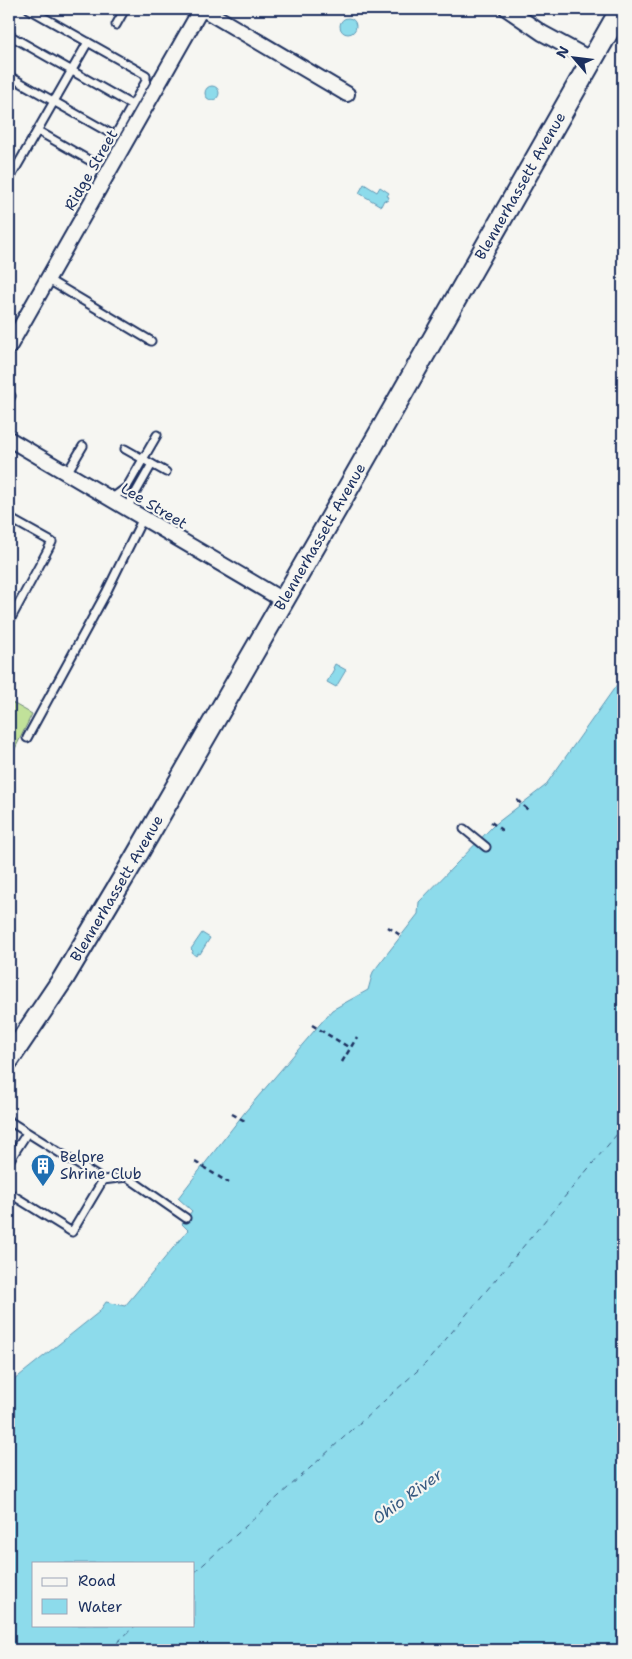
<svg xmlns="http://www.w3.org/2000/svg" width="632" height="1659" font-family="'Shantell Sans',sans-serif">
<style>
.green{fill:#c1e19a;stroke:#6e887c}
.water{fill:#8ddbeb;stroke:#5f96b3;fill-rule:evenodd}
.lines{fill:none;stroke-linecap:round;stroke-linejoin:round}
.ferry{stroke:#385a81;stroke-width:1;stroke-dasharray:6 5;stroke-linecap:butt}
.lane-casing{stroke:#1b2f5e;stroke-width:11}
.street-casing{stroke:#1b2f5e;stroke-width:18}
.secondary-casing{stroke:#1b2f5e;stroke-width:24}
.path{stroke:#1b2f5e;stroke-width:2.5;stroke-dasharray:5 4;stroke-linecap:butt}
.lane{stroke:#f6f6f2;stroke-width:7}
.street{stroke:#f6f6f2;stroke-width:14}
.secondary{stroke:#f6f6f2;stroke-width:20}
.labels{text-anchor:middle;stroke-width:4.5;stroke-linejoin:round;paint-order:stroke}
.street-label{font-size:15px;fill:#1b2f5e;stroke:#f6f6f2}
.poi-label{font-size:15px;fill:#1b2f5e;stroke:#f6f6f2;text-anchor:start}
.water-label{font-size:16px;font-style:italic;fill:#385a81;stroke:#f6f6f2}
</style>
<rect width="100%" height="100%" fill="#f6f6f2"/>
<filter id="ink" filterUnits="userSpaceOnUse"><feTurbulence type="fractalNoise" baseFrequency=".02" numOctaves="2"/><feDisplacementMap in="SourceGraphic" scale="10" xChannelSelector="R" yChannelSelector="G"/><feConvolveMatrix kernelMatrix="1 2 1 2 8 2 1 2 1" color-interpolation-filters="sRGB"/></filter>
<g filter="url(#ink)">
<path class="green" d="M9 701 32 714 9 761Z"/>
<path class="water" d="M340 26a8 8 0 1 1 16 0a8 8 0 1 1-16 0Z
M205 93a7 7 0 1 1 14 0a7 7 0 1 1-14 0Z
M364 184 377 192 380 187 389 193 387 196 389 197 387 201 384 200 381 206 359 193Z
M335 664 346 670 336 687 327 682 334 669 333 668Z
M623 676V1650H9V1384L99 1312 106 1302 125 1306 188 1230 182 1224 192 1211 178 1198 245 1112 332 1010 368 990 373 972 418 914 419 902 493 826 545 786ZM34 1563H194V1625H34Z
M202 933 210 938 200 954 198 953 196 956 192 953 193 951 191 949Z"/>
<g class="lines">
<path class="ferry" d="M194 1573 426 1363 623 1127
M109 1650 136 1625"/>
<defs>
<path id="lane" d="M29 9 146 75V81L99 164 94 163 38 131
M116 25 125 9
M9 35 132 105
M9 76 115 136
M9 180 88 42
M47 279 151 341
M9 400 11 396
M125 449 166 472
M67 473 83 446
M111 499 127 487 157 435
M127 508 152 464
M9 518 52 542 9 622
M27 738 106 593 143 518
M464 829 486 847
M9 1121 103 1180 72 1232 9 1193
M9 1161 27 1133
M103 1180 127 1177 186 1218"/>
<path id="street" d="M203 9 347 94
M507 9 542 33 592 60
M9 347 201 9
M9 439 279 598 283 602"/>
<g id="secondary">
<path id="s1" d="M9 1059 63 979 134 860 338 506 621 9"/>
</g>
</defs>
<use href="#lane" class="lane-casing"/>
<use href="#street" class="street-casing"/>
<use href="#secondary" class="secondary-casing"/>
<path class="path" d="M517 800 528 810
M491 822 503 831
M388 927 403 937
M312 1025 350 1048
M342 1062 357 1037
M232 1114 247 1122
M195 1162 229 1183"/>
<use href="#lane" class="lane"/>
<use href="#street" class="street"/>
<use href="#secondary" class="secondary"/>
</g>
</g>
<defs>
<symbol id="building-pin" viewBox="-11 -11 22 30"><path d="M0 17L-7.5 6A9.5 9.5 0 1 1 7.5 6Z" fill="#1f6fb2" stroke="#f6f6f2"/><path d="M-4-6H4V6H1V3H-1V6H-4ZM-2.5-4.3h1.7v1.8h-1.7ZM.8-4.3h1.7v1.8H.8ZM-2.5-1h1.7V.8h-1.7ZM.8-1h1.7V.8H.8Z" fill="#fff"/></symbol>
</defs>
<g fill-rule="evenodd">
<use href="#building-pin" x="29" y="1152" width="28" height="38"/>
</g>
<g class="labels">
<g class="street-label">
<text transform="translate(91 170) rotate(-60)" y="5">Ridge Street</text>
<text dy="5" stroke="none"><textPath href="#s1" startOffset="1012">Blennerhassett Avenue</textPath></text>
<text transform="translate(154 506) rotate(31)" y="5">Lee Street</text>
<text dy="5" stroke="none"><textPath href="#s1" startOffset="608">Blennerhassett Avenue</textPath></text>
<text dy="5" stroke="none"><textPath href="#s1" startOffset="202">Blennerhassett Avenue</textPath></text>
</g>
<g class="poi-label">
<text x="60" y="1162">Belpre<tspan x="60" dy="17">Shrine Club</tspan></text>
</g>
<g class="water-label">
<text transform="translate(407 1496) rotate(-36)" y="6">Ohio River</text>
</g>
</g>
<rect width="632" height="1659" fill="none" stroke="#f6f6f2" stroke-width="30"/>
<rect x="15" y="15" width="602" height="1629" fill="none" stroke="#1b2f5e" stroke-width="2" filter="url(#ink)"/>
<rect x="32" y="1562" width="162" height="65" fill="#f6f6f2" stroke="#9ea6b7"/>
<rect x="42" y="1578" width="25" height="8" fill="#f6f6f2" stroke="#9ea6b7"/>
<text x="78" y="1586" font-size="15" fill="#1b2f5e">Road</text>
<rect x="42" y="1599" width="25" height="15" fill="#8ddbeb" stroke="#9ea6b7"/>
<text x="78" y="1612" font-size="15" fill="#1b2f5e">Water</text>
<g transform="translate(574 58) rotate(298)" stroke="#f6f6f2" stroke-width="4" paint-order="stroke">
<path d="M0-4L9 19L0 12L-9 19Z" fill="#1b2f5e"/>
<text y="-8" font-size="14" font-weight="bold" text-anchor="middle" fill="#1b2f5e">N</text>
</g>
</svg>
